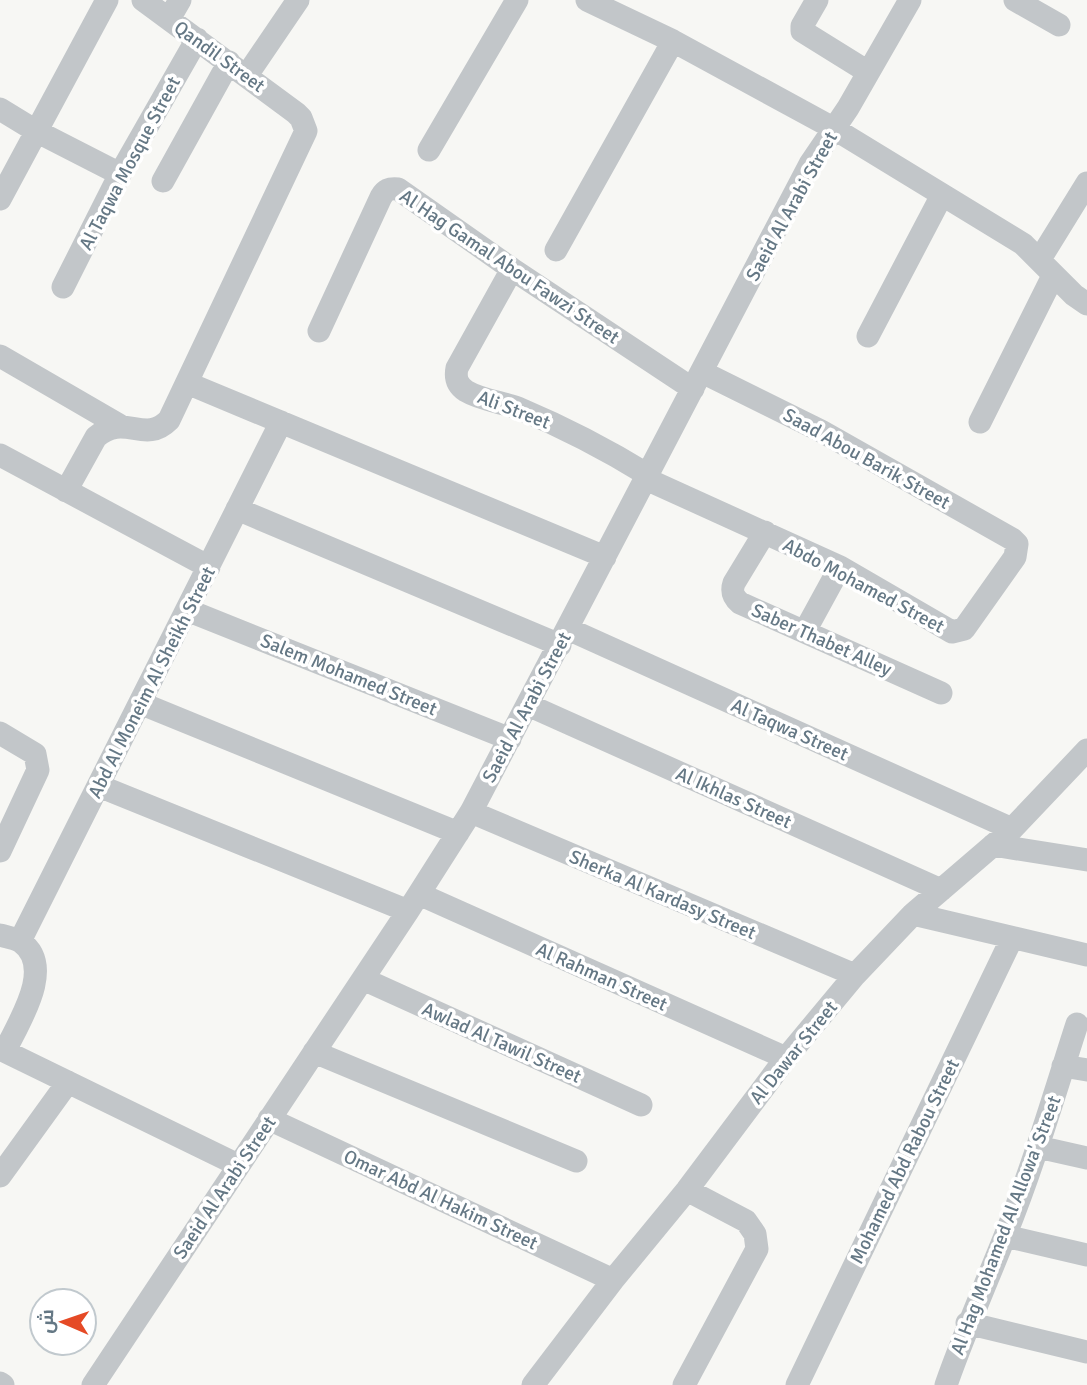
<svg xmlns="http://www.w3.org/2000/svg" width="1087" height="1385" font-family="Signika,Cairo,sans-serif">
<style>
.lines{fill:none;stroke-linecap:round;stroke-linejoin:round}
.minor{stroke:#c2c6c9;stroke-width:23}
.labels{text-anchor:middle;stroke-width:7;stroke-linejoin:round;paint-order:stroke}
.street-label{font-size:19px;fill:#657885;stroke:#fff}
</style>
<rect width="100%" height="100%" fill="#f7f7f4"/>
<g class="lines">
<path class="minor" d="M587 0 673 41 833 128 1023 244 1074 295 1087 304
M817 0 802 26V31L868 72
M1015 0 1059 25
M169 19 180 0
M247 75 298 0
M0 109 36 131 120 174
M429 150 517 0
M163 181 229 62
M0 199 107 0
M556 250 673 41
M1040 259 1087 183
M512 269 457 368C455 378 457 385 466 391 481 400 501 402 518 408 563 427 606 449 648 475
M63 287 120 174 197 39
M319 331 381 197C385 190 389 188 398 189L512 269 693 389
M868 336 942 195
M0 356 119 425
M187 383 605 557
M980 422 1053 276
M0 455 209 567
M646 479 840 567 952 632 964 629 1015 557 1017 544 1012 539 821 431 702 372
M66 491 96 437C125 412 144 445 169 420L306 131 301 118 296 113 143 0
M237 509 560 645
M765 532 734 583C731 592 733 597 740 603L941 693
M187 610 510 739
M568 629 1012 829
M805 631 840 567
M140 703 458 833
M528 705 941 890
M0 733 35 754 38 770 0 851
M99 786 408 911
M471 812 855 975
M993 845 1087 860
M419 894 786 1058
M913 914 1087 955
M0 935C6 937 16 938 21 942 56 967 18 1023 5 1051
M20 941 281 422
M363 979 641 1105
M0 1049 238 1165
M314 1052 576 1161
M1063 1066 1087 1070
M269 1119 613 1280
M1038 1147 1087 1158
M0 1176 68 1082
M1005 1236 1087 1255
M967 1323 1087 1352
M0 1383 3 1385
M93 1385 408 911 471 812 810 164 848 108 910 0
M533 1385 613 1280 687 1190 786 1058 855 975 913 914 1012 829 1087 750
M684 1385 757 1249 755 1234 746 1221 687 1190
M797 1385 1012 938
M946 1385C964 1334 985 1286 1005 1236 1033 1167 1054 1095 1077 1024"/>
</g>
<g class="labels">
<g class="street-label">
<text transform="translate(220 56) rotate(36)" y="7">Qandil Street</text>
<text transform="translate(129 163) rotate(-62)" y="7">Al Taqwa Mosque Street</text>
<text transform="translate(791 206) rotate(-61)" y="7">Saeid Al Arabi Street</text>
<text transform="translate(510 266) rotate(34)" y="7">Al Hag Gamal Abou Fawzi Street</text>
<text transform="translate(514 409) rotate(21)" y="7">Ali Street</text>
<text transform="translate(867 458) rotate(29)" y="7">Saad Abou Barik Street</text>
<text transform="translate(864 585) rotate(28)" y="7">Abdo Mohamed Street</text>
<text transform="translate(822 639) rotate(24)" y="7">Saber Thabet Alley</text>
<text transform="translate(349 674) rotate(22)" y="7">Salem Mohamed Street</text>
<text transform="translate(151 682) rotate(-63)" y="7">Abd Al Moneim Al Sheikh Street</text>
<text transform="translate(526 707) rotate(-62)" y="7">Saeid Al Arabi Street</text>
<text transform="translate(790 729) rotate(24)" y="7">Al Taqwa Street</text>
<text transform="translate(734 797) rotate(24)" y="7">Al Ikhlas Street</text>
<text transform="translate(663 894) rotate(23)" y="7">Sherka Al Kardasy Street</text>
<text transform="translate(602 976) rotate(24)" y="7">Al Rahman Street</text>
<text transform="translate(502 1042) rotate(24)" y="7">Awlad Al Tawil Street</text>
<text transform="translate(793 1052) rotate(-51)" y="7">Al Dawar Street</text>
<text transform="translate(904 1161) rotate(-64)" y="7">Mohamed Abd Rabou Street</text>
<text transform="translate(224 1187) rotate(-56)" y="7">Saeid Al Arabi Street</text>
<text transform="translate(441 1199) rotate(25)" y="7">Omar Abd Al Hakim Street</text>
<text transform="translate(1005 1225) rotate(-69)" y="7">Al Hag Mohamed Al Allowa' Street</text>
</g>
</g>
<g transform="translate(63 1322) rotate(272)"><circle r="33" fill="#ffffff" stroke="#c1c9ce" stroke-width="2"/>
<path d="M0-5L12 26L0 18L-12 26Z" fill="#e54a26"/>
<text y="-10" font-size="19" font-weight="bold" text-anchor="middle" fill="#657885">ش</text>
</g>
</svg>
